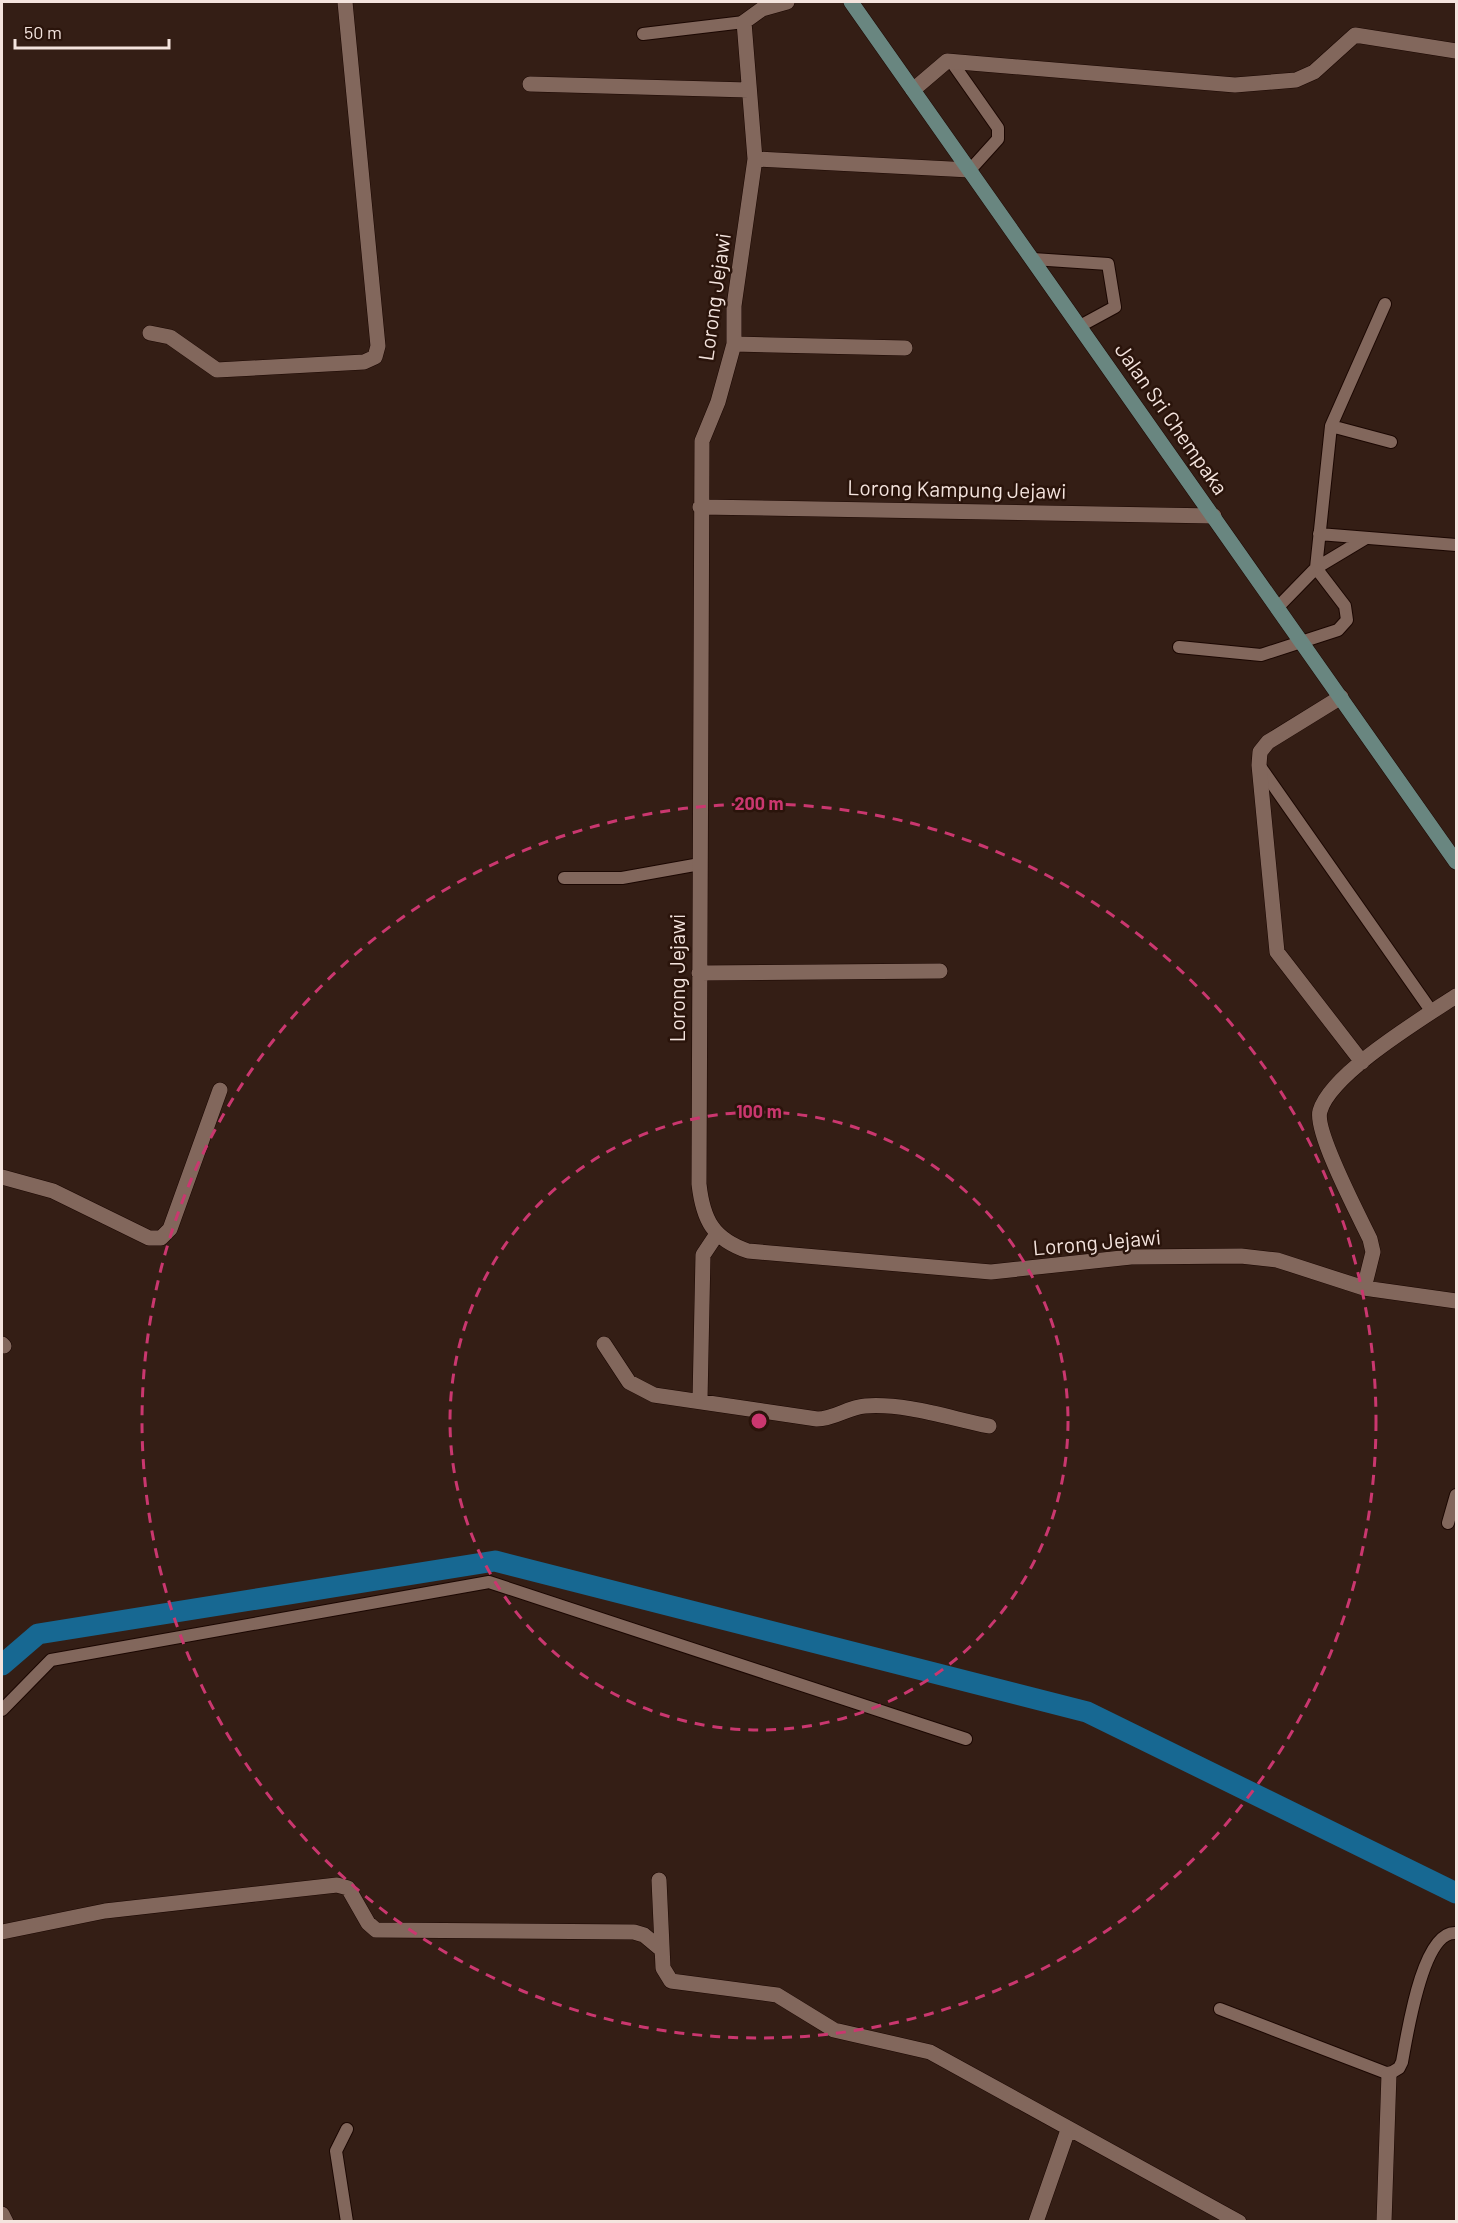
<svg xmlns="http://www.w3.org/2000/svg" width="1458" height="2223" font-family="Barlow,sans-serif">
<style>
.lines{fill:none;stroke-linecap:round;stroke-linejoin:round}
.canal{stroke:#176892;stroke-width:21}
.lane-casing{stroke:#1b0702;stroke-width:14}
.street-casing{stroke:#1b0702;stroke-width:16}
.secondary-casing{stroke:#1b0702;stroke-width:16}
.lane{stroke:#82675c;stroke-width:12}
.street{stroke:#82675c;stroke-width:15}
.secondary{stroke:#698680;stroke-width:15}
.ring{fill:none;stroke:#ca376f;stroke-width:3;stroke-dasharray:10 8}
.labels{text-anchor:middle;stroke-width:5;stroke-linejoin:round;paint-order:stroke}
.street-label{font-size:21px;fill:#f4e4de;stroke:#2a140b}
.centre{fill:#ca376f;stroke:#2a140b;stroke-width:3}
.ring-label{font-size:18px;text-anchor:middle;font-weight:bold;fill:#ca376f;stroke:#2a140b;stroke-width:5;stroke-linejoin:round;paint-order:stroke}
</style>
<rect width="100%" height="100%" fill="#341e15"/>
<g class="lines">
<path class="canal" d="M2 1665 38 1634 495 1561 1087 1712 1456 1893"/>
<defs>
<path id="lane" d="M643 34 744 22
M951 61 998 128V139L970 170
M1033 259 1108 264 1115 307 1080 326
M1331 426 1391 442
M1319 534 1456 545
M1278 607 1316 568 1331 426 1385 304
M1179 647 1261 655 1338 630 1347 620 1345 606 1316 568 1366 538
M1259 765 1432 1012
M564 878H622L700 864
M1448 1523 1456 1495
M2 1710 51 1660 489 1582 966 1739
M1220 2009 1389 2074 1399 2068 1402 2062C1407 2036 1422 1930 1456 1933
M347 2222 336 2151 347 2129"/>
<path id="street" d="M787 2 762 9 744 22 755 159 734 306V344L718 402 702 441 699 1184C703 1220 713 1239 748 1251L991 1272 1131 1257 1241 1256 1277 1260 1364 1288 1456 1301
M530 84 748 90
M913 90 947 61 1235 85 1296 80 1314 72 1355 35 1456 51
M755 159 970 170
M150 333 170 337 217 370 364 362 375 357 378 346 345 2
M734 344 905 348
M700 507 1214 516
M1341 697 1268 742 1260 752 1259 765 1277 952 1362 1062
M699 973 940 971
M2 1177 53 1191 149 1238H161L170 1229 220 1090
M1364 1288 1373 1252 1370 1239C1359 1216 1314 1131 1320 1111 1331 1073 1423 1018 1456 996
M2 1344 4 1346
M604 1344 629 1382 654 1395 817 1419C835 1419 848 1407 865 1406 906 1403 949 1418 989 1426
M700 1400 703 1255 717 1234
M659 1880 663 1968 671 1981 777 1995 834 2030 930 2052 1239 2222
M2 1932 105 1911 337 1885 348 1888 368 1923 376 1930 634 1932 644 1935 662 1950
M2 2214 6 2222
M1036 2222 1068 2130
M1384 2222 1389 2074"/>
<path id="secondary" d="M851 2 1456 862"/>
</defs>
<use href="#lane" class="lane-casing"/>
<use href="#street" class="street-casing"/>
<use href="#secondary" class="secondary-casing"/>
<use href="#lane" class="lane"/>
<use href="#street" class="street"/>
<use href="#secondary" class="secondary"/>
</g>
<g class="ring">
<circle cx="759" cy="1421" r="309"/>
<circle cx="759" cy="1421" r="617"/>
</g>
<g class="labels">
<g class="street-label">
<text transform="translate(715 297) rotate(-82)" y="7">Lorong Jejawi</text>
<text transform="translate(1171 419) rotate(55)" y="7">Jalan Sri Chempaka</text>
<text transform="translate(957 490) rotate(1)" y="7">Lorong Kampung Jejawi</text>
<text transform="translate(678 978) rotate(-90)" y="7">Lorong Jejawi</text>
<text transform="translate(1097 1243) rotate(-5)" y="7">Lorong Jejawi</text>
</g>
</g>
<circle cx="759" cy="1421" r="9" class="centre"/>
<g class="ring-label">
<text x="759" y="810">200 m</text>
<text x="759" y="1118">100 m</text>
</g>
<rect width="1458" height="2223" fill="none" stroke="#f4e4de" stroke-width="6"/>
<path d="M15 39v9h154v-9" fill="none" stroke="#f4e4de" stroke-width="3"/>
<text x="24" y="39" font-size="18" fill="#f4e4de" stroke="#2a140b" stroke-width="4.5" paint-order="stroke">50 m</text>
</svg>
